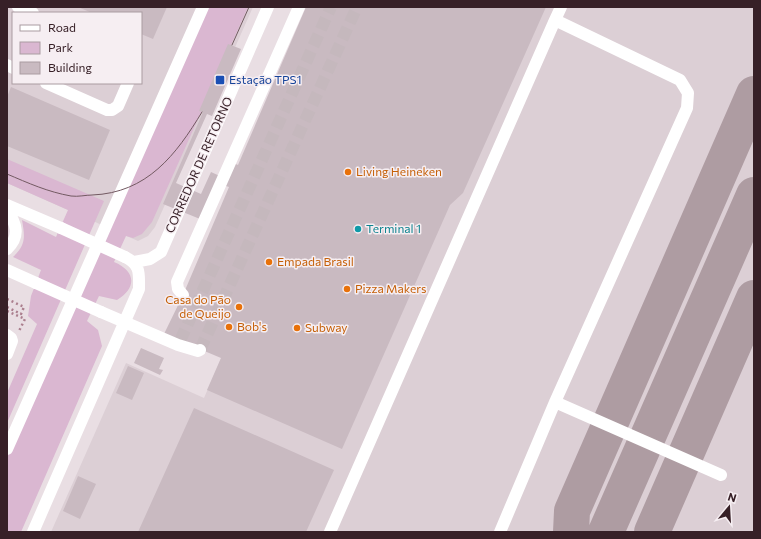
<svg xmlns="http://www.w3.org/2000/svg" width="761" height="539" font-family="Commissioner,sans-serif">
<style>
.built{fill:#dccfd5;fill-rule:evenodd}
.green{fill:#dab7d1}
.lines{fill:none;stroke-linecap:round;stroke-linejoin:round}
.taxiway{stroke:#ae9ca2;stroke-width:36}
.building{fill:#c9bac1}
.minor-tunnel{stroke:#c5b8bd;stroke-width:12;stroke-dasharray:12 6;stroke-linecap:butt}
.path{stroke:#ab7f8e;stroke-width:2.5;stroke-dasharray:2 3;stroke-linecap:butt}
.minor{stroke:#fff;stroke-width:12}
.tram{stroke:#735a62;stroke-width:1}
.minor-bridge{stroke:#fff;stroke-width:12}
.transit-dot{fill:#1a4fb4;stroke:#f6eef2;stroke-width:1.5}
.food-dot{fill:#e8710a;stroke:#f6eef2;stroke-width:1.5}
.culture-dot{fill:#0f9aa8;stroke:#f6eef2;stroke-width:1.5}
.labels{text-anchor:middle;stroke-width:3;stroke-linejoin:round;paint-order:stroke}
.transit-label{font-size:12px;fill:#164399;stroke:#f6eef2;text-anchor:start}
.street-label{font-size:12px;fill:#372027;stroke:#f6eef2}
.food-label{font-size:12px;fill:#c56008;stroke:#f6eef2;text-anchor:start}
.culture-label{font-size:12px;fill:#0d838f;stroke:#f6eef2;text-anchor:start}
</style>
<rect width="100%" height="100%" fill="#e9dee3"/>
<path class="built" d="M7 7H253L155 227 148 236 138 241 7 183ZM13 13H141V83H13Z
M372 7H754V532H51L126 363 204 398Z"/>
<path class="green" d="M207 7H248L152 222 142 234 133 238 126 236 114 262C136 271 137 288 117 300L99 296 87 321 98 330 102 346 21 532H7V458Z
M7 159 104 201 7 423V393L37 324 28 316 31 296 41 270 13 257C26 245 25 237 22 220L56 237 68 210 7 183Z"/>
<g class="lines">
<path class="taxiway" d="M571 532 572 511 754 94
M606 532 754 195
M652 532 754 298"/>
</g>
<path class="building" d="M78 7H167L153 39 141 34V13H92Z
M306 7H546L463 193 450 205 342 449 207 390 221 358 164 334 183 295 229 187 220 184 205 221 163 204 203 112 199 111 228 44 241 49 212 116 207 114 176 183 201 194 211 172 222 177 229 161 238 165Z
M11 87 110 130 89 180 7 146V97Z
M141 348 164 358 159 369 163 370 160 375 134 363Z
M128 366 144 373 132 400 116 393Z
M194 408 334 470 306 532H138Z
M78 476 96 484 80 519 63 511Z"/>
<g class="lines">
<path class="minor-tunnel" d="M180 341 331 7
M200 350 357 7"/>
<path class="path" d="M7 299 24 307 21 314 7 307
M7 311 25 319 19 331"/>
<path class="minor" d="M18 7 33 13
M7 65 13 68
M46 83 107 110H112L118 106 128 83
M7 205 61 228
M7 210C16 223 21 236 7 249
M134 262 150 259 161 252 268 7
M7 270 36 283
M183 295 178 289 177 282 299 7
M101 312 178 345 198 351 200 350
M7 335 11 338 12 341 7 354
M555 402 721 475
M7 449 203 7
M33 532 139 289C139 273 141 265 125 257
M330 532 555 20
M500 532 555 402 687 108 688 93 680 80 555 20 561 7"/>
<path class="tram" d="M232 45 249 7
M7 174C28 183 48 192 71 196 78 197 86 195 92 195 147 193 176 155 202 112"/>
<path class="minor-bridge" d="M61 228 125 257
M36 283 101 312"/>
</g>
<rect class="transit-dot" x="215" y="75" width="10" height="10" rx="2"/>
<g class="food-dot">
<circle cx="348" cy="172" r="4"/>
<circle cx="269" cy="262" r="4"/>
<circle cx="347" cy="289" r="4"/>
<circle cx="239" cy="307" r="4"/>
<circle cx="229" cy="327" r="4"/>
<circle cx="297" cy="328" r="4"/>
</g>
<circle class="culture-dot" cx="358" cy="229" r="4"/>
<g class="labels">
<g class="transit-label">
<text x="229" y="84">Estação TPS1</text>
</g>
<g class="street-label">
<text transform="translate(199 165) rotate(-66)" y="4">CORREDOR DE RETORNO</text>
</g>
<g class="food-label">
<text x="356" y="176">Living Heineken</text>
<text x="277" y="266">Empada Brasil</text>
<text x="355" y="293">Pizza Makers</text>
<text x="231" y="304" text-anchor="end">Casa do Pão<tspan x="231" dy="14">de Queijo</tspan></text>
<text x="237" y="331">Bob's</text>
<text x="305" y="332">Subway</text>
</g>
<g class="culture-label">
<text x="366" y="233">Terminal 1</text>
</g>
</g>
<rect width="761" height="539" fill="none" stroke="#372027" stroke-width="16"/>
<rect x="12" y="12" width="130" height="72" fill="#f6eef2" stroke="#aa9ca1"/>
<rect x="20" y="25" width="20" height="6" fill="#ffffff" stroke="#aa9ca1"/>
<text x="48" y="32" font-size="12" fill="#372027">Road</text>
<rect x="20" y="42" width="20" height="12" fill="#dab7d1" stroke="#aa9ca1"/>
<text x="48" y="52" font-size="12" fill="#372027">Park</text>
<rect x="20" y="62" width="20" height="12" fill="#c9bac1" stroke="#aa9ca1"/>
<text x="48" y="72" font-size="12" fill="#372027">Building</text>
<g transform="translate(729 507) rotate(18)" stroke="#f6eef2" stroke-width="3" paint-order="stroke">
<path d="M0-3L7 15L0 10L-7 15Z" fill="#372027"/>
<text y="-6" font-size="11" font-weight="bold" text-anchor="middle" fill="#372027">N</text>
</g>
</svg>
